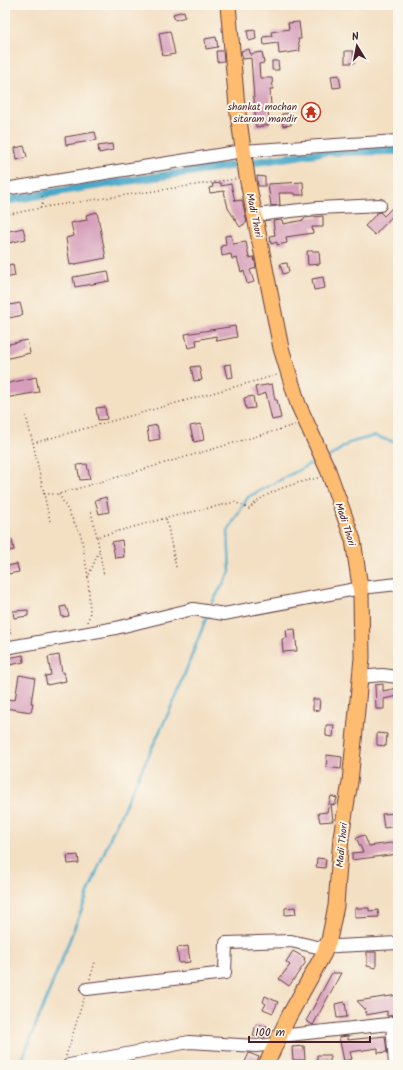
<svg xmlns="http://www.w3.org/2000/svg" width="403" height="1070" font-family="Kalam,sans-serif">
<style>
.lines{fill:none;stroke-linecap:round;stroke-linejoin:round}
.stream{stroke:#4aa9c9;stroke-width:2.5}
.canal{stroke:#4aa9c9;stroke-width:8}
.building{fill:#d69eba}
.minor-casing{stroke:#633c42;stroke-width:14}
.major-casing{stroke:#633c42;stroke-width:17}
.path{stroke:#633c42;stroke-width:1.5;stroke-dasharray:1 3;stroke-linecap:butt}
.minor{stroke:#fff;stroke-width:12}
.major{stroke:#febc70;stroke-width:15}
.labels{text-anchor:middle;stroke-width:4;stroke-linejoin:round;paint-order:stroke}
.poi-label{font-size:10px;fill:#4a1f2b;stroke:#fbf7ec;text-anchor:end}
.street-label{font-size:10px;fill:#4a1f2b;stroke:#fbf7ec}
</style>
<rect width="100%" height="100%" fill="#fbf7ec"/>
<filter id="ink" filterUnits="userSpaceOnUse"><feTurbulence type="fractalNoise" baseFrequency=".025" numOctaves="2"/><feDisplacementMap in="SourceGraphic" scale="8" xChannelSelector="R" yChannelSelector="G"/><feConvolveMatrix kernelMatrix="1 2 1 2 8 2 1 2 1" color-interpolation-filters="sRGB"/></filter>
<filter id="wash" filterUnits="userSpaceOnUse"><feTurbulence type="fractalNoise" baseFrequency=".012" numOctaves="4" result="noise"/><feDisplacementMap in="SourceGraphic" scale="16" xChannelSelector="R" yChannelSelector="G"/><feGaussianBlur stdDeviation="0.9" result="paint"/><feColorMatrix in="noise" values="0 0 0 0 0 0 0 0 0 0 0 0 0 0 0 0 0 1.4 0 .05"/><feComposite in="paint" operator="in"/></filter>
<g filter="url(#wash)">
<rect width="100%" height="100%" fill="#f3dfc2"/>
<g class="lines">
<path class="stream" d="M329 457 349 443 374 436 398 443
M212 603 230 572 228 531 248 497 314 462
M20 1065 112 833 175 699 207 616"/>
<path class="canal" d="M5 201 74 189 323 152 398 151"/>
</g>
<g id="blocks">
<path class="building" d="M184 11 185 17 175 20 173 14Z
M299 22 301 39H298L300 51 279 54 278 43 264 45 263 37 272 36 271 32 289 29 288 23Z
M255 30 256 39 249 41 247 31Z
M170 31 175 54 163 56 159 33Z
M216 37 218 47 206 49 205 39Z
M249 49 251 56 250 54 262 52 264 63 259 64 260 78H272L273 89H270L271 108H268L269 125 256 127 251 58 243 59 241 51Z
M216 51H223L224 61 217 62Z
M345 51H353L354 63H345Z
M272 61H278L279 70H272Z
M339 75 341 87 333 88 331 76Z
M304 107H311L312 115H304Z
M291 113V125L283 126 282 114Z
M95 132 97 140 66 145 65 137Z
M112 144 113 150 99 153 98 146Z
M24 146 27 157 17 160 15 148Z
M257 176 265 177V186H258Z
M303 182 304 195H295V193H279L280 205 271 206 268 184Z
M221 183V186L231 184 235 201 242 200 247 222 240 227 228 208 224 191 210 193 209 188 213 187 212 184Z
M393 207 397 211 375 235 365 226 377 213 380 212 384 216Z
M97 212 106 258 70 265 66 238 74 236 71 223 87 220 86 215Z
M323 216V227H312L313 233 286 237 287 243 277 245V242L271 244 270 236 275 235 273 221 282 220 283 224 304 220V218Z
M23 228 26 239 5 244V232Z
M231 235 233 244 246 242 249 258 254 257 256 268 250 270 254 282 247 284 244 271 241 272 237 258 232 259 231 254 222 256 221 246 226 245 225 236Z
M307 251H319L320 264 308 265Z
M287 263 289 272 283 274 280 264Z
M13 264 15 276 5 278V266Z
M108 271 110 281 75 287 73 277Z
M323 277 325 288 314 290 312 279Z
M20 303 23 315 5 319V306Z
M235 326 237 337 217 341 216 336 196 340 197 346 188 348 185 334Z
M27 340 30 353 5 359V345Z
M231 364 233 377 227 378 224 365Z
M199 366 202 380 194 381 191 367Z
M36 377 39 392 5 398V384Z
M272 384 275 400H277L281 418 272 420 266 393 257 396 255 387Z
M253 396 255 408 246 409 244 398Z
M105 407 107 419 98 420 96 408Z
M201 424 204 440 194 442 190 426Z
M157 425 160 439 149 441 147 427Z
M87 464 90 479 80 480 77 465Z
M106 497 109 512 99 514 95 500Z
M12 539 14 550 5 552V540Z
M122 540 124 557 115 558 112 542Z
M17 564 19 572 8 574 7 566Z
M66 606 69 616 62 617 60 607Z
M28 610V616L14 618 13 611Z
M295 629 297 651 283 652 282 639 287 638 286 630Z
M23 655 24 662 10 665 8 658Z
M59 655 62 673 64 672 66 681 47 685 45 676 51 675 48 657Z
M19 675 35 678 31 703H33L31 712 5 708V699L15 700Z
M383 684V691L398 688V696L384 699V709H376L375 685Z
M313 699H320L319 711 313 710Z
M326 725H334L333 737 326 736Z
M377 733 387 734 386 746 377 745Z
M327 755 342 757 341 769 326 767Z
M331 796 337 798 335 805 331 804 333 821 320 822 318 813 327 812Z
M398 813V826L384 828 382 814Z
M364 835 369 846 398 842V854L352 860V853L363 852 356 838Z
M78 855 79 863 68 864 67 856Z
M317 858 326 859 325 868 316 867Z
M295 907 296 914 285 915V908Z
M355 908H369V911L378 910 379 917 355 918Z
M188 946 190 962 179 963 177 948Z
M293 951 305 958 304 961 306 962 289 986 279 979 290 965 286 962Z
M367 952H376V968L367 966Z
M332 973H341L313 1025 306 1021Z
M398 995V1015L387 1016V1011L366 1015 365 1009 357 1001Z
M265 996 278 1002 273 1013 263 1009 266 1004 263 1002Z
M345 1002 347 1017 337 1018 335 1004Z
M256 1024 267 1026 264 1038 253 1036Z
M348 1036V1040L385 1036 387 1052 378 1053V1048L350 1052 352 1059 344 1061 339 1037Z
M304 1046 305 1060H293L292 1047Z
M249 1053 259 1057 256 1065 245 1062Z
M317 1055H330V1062H317Z"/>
</g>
</g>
<g filter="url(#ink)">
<use href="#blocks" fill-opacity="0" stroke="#633c42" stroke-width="1"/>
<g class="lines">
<defs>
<path id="minor" d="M5 189 243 151 398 141
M256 215 318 208 380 205
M5 648 116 628 193 609 224 614 361 588 398 584
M360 677 382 675 398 677
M87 989 225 973 226 943 291 941 317 947 398 943
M392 1023 395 1065
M280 1036 398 1023
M69 1065 189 1042 256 1046 276 1044"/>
<path id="major" d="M228 5 237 106 247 177 281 348 298 404 328 470 353 540 361 593 362 658 350 782 341 837 336 906 329 940 324 953 289 1016 266 1065"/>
</defs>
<use href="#minor" class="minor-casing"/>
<use href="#major" class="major-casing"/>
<path class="path" d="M40 208 43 203 42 193
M5 215 51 206 236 179
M26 416 33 443
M44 494 33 443 277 375
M59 494 81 535 88 577
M91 512 97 537 166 518
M50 521 44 494H59L295 425
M97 537 104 576
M176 567 166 518 235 502 249 509C265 491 295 483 318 478
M5 601 11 636
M88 622 90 612 88 577 99 551
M90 979 95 962
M66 1056 84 998"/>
<use href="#minor" class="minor"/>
<use href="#major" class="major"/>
</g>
</g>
<defs>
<symbol id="temple-ring" viewBox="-11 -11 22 22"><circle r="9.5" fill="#fbf7ec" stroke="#c8321e" stroke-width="1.5"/><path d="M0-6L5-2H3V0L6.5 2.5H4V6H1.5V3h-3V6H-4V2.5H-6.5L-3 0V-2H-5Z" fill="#c8321e"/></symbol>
</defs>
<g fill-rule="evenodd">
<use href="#temple-ring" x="300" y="101" width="22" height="22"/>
</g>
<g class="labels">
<g class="poi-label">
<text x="297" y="110">shankat mochan<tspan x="297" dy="12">sitaram mandir</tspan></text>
</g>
<g class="street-label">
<text transform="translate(255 215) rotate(78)" y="4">Madi Thori</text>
<text transform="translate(346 524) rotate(72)" y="4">Madi Thori</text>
<text transform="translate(341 845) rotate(-84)" y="4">Madi Thori</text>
</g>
</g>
<rect width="403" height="1070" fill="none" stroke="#fbf7ec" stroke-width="20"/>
<g transform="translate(357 46) rotate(350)" stroke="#fbf7ec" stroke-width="3" paint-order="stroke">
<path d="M0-3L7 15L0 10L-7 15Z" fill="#4a1f2b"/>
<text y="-6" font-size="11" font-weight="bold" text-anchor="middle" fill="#4a1f2b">N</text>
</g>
<path d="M249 1036v6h121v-6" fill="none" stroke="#4a1f2b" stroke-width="2"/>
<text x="255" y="1036" font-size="12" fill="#4a1f2b" stroke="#fbf7ec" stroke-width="3" paint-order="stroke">100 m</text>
</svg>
